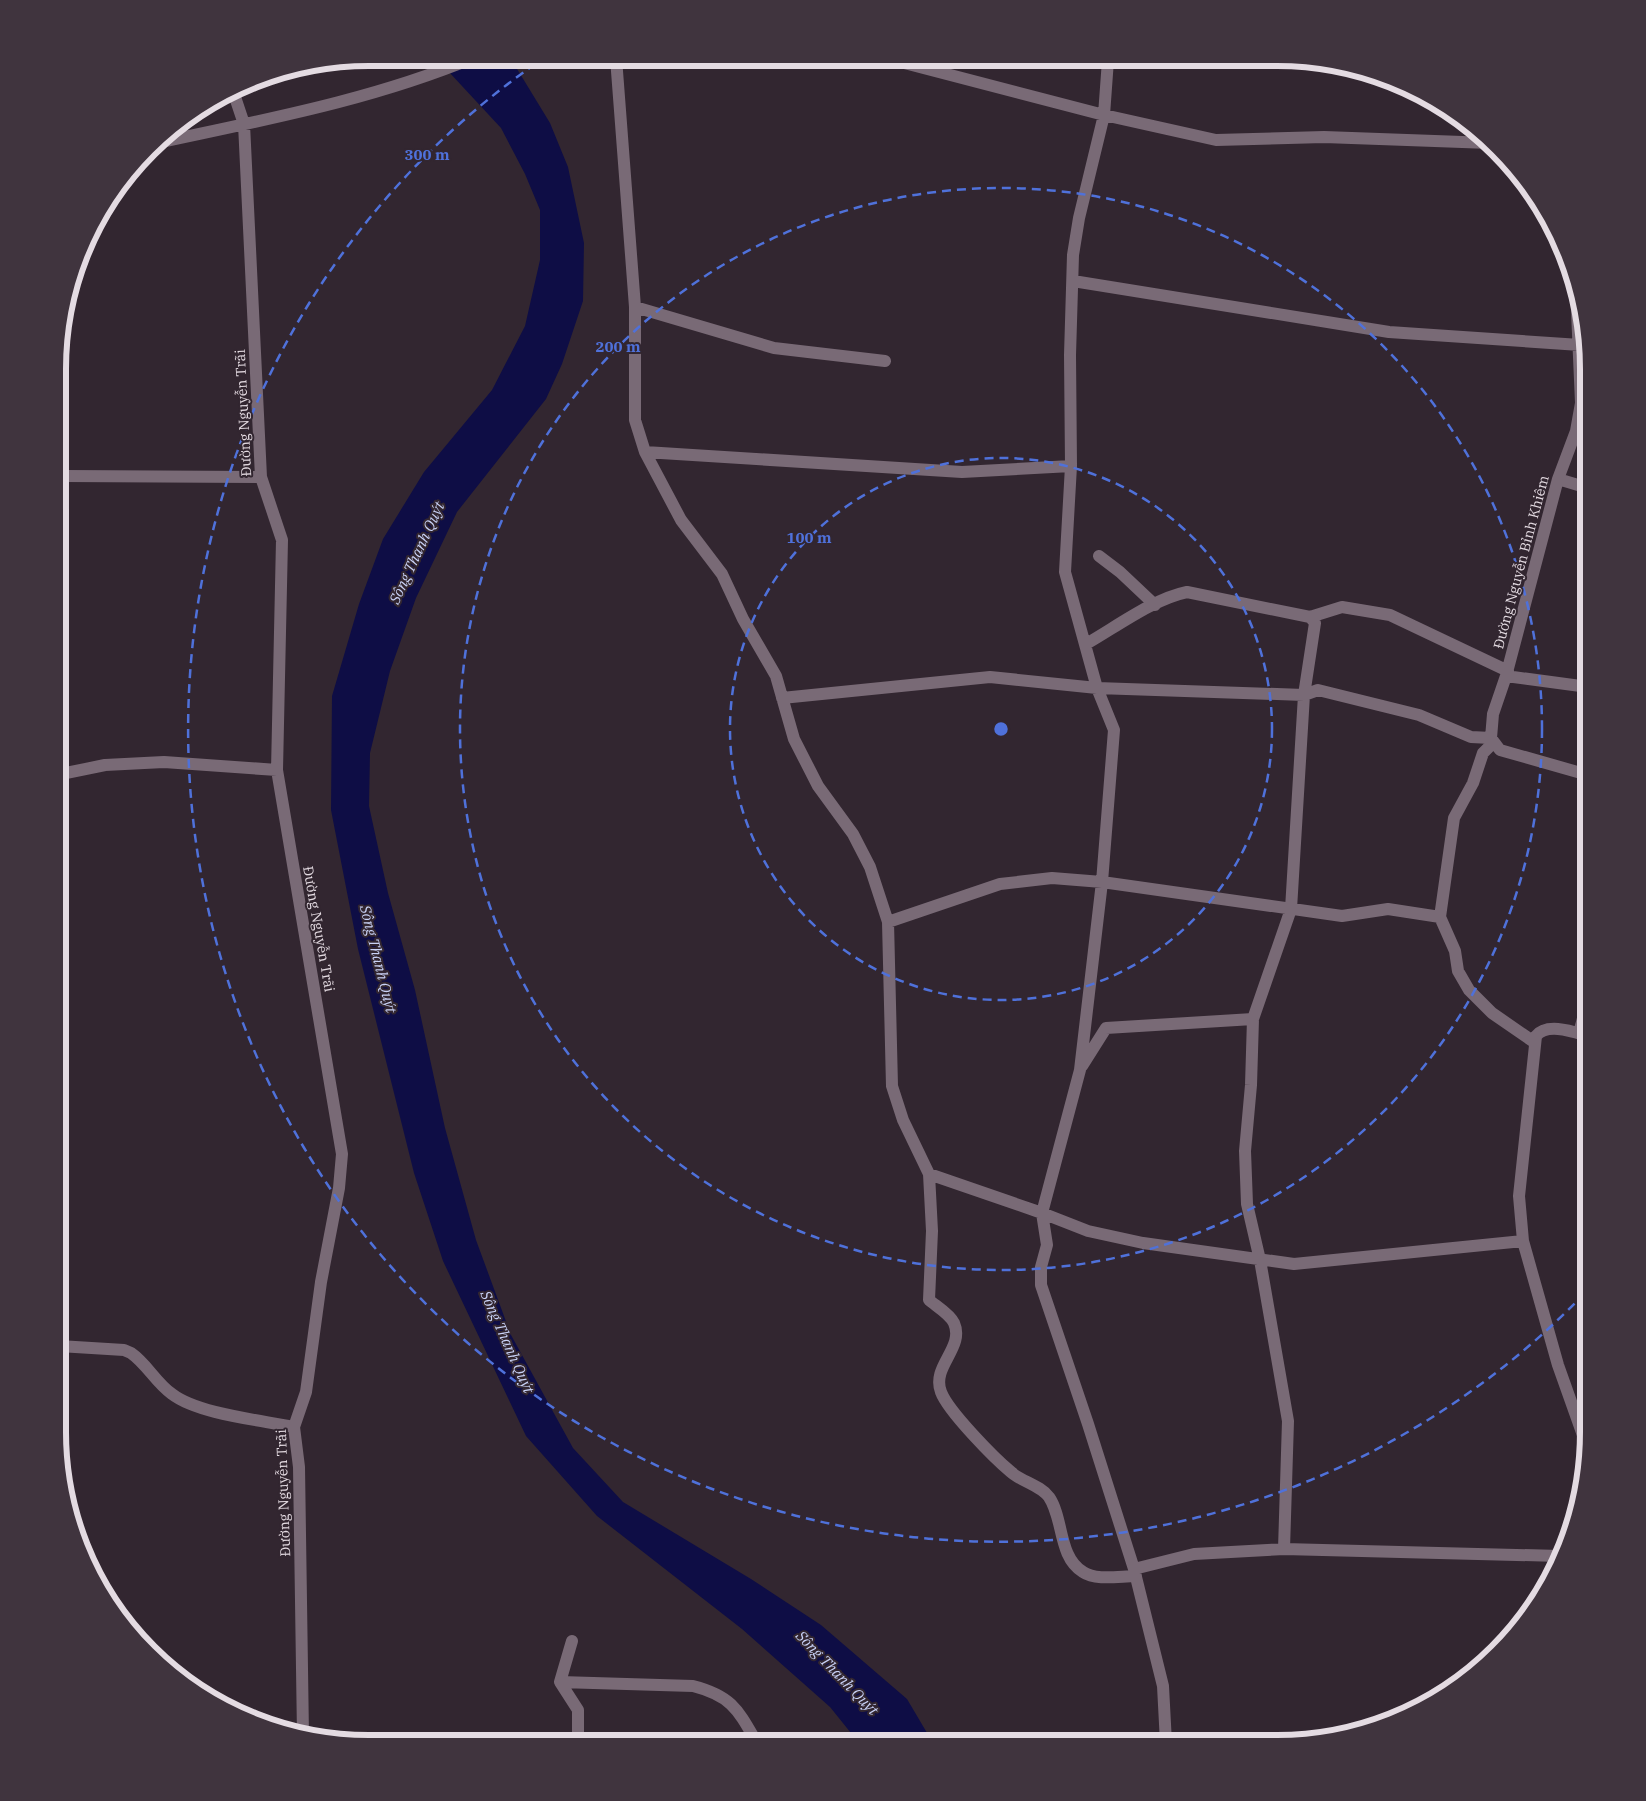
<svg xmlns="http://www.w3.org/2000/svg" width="1646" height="1801" font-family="'IBM Plex Serif',serif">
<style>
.water{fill:#0e0d45}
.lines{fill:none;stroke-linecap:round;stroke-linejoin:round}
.minor{stroke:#796a76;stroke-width:12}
.ring{fill:none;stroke:#4f71da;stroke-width:2.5;stroke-dasharray:9 6}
.labels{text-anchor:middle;stroke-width:4;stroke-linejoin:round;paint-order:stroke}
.street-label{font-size:14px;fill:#e4dbe2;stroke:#322630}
.water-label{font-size:15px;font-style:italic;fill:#c9d2f7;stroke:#322630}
.rim{fill:none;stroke:#e4dbe2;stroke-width:6}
.centre{fill:#4f71da;stroke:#322630;stroke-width:2.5}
.ring-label{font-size:15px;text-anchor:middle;font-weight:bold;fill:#4f71da;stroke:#322630;stroke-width:4;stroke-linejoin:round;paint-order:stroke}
</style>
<rect width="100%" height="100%" fill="#322630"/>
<path class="water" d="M436 58 511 59 550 123 568 167 584 243 583 301 562 364 546 399 457 512 416 598 390 671 370 753 369 806 388 893 415 990 445 1128 476 1240 511 1335 573 1448 623 1502 751 1579 821 1625 907 1699 933 1743H859L830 1707 742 1629 597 1516 526 1436 443 1261 414 1173 358 949 331 810 332 696 359 604 383 539 424 472 492 390 525 326 540 260V210L525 174 501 128Z"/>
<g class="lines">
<path class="minor" d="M616 58 635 307V420L645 452 681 520 722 574 743 619 776 676 794 739 818 786 853 834 870 867 888 922 892 1086 903 1120 929 1174 932 1231 929 1300C936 1306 950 1314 954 1323 965 1348 931 1366 941 1392 948 1411 994 1458 1011 1472 1022 1482 1040 1485 1049 1497 1064 1519 1058 1557 1083 1572 1096 1581 1120 1576 1136 1576
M889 59 1104 115 1216 140 1324 137 1490 143
M1108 60 1104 115 1079 218 1073 255 1070 355 1071 466 1065 572 1097 688 1114 730 1102 882 1080 1070 1042 1213 1088 1231 1143 1243 1294 1264 1523 1241
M234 94 244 124 261 477 282 540 277 770 342 1154 339 1188 321 1282 306 1392 294 1427 299 1467 303 1735
M157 143C263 120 372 100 473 58
M1073 281 1389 332 1580 345
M1576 288 1581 403 1576 431 1558 479 1506 676 1493 714 1491 738 1500 750 1588 775
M635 307 774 348 885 361
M645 452 962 472 1071 466
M63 476 261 477
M1558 479 1588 488
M1099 556 1120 572 1155 605
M1310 617 1342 607 1390 615 1508 671
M1086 644C1116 627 1153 599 1187 592L1310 617 1315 623 1304 695 1291 909 1253 1019 1251 1085 1245 1151 1247 1204 1260 1260 1288 1421 1284 1549
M1506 676 1588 687
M782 698 990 677 1097 688 1304 695 1318 690 1419 715 1471 737 1491 738
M1493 743 1483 753 1473 783 1454 818 1440 917 1455 951 1458 971 1469 990 1492 1013 1534 1042
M61 774 105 765 164 762 277 770
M888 922 1000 884 1052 878 1102 882 1342 916 1388 909 1440 917
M1579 1033 1588 1000
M1082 1066 1106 1028 1253 1019
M929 1174 1042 1213 1047 1245 1041 1267V1285L1088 1424 1134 1569 1163 1686 1166 1743
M59 1346 124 1350 131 1353C147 1364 156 1383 172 1394 198 1414 260 1420 294 1427
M1587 1457 1585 1441 1558 1365 1523 1241 1519 1196 1536 1036C1547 1022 1574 1032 1588 1036
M1134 1569 1194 1554 1284 1549 1560 1556
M572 1641 560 1682 578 1710V1743
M560 1682 693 1686C732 1696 738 1710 757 1743"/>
</g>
<g class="ring">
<circle cx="1001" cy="729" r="271"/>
<circle cx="1001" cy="729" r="541"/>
<path d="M1585 1293A812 812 0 1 1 541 60"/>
</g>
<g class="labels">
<g class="street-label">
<text transform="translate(243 413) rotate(-93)" y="5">Đường Nguyễn Trãi</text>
<text transform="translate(1521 562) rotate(-75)" y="5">Đường Nguyễn Bỉnh Khiêm</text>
<text transform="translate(319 929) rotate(80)" y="5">Đường Nguyễn Trãi</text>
<text transform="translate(283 1493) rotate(-92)" y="5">Đường Nguyễn Trãi</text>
</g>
<g class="water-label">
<text transform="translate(417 553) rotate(-65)" y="5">Sông Thanh Quýt</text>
<text transform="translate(378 959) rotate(76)" y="5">Sông Thanh Quýt</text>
<text transform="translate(507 1342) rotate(66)" y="5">Sông Thanh Quýt</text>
<text transform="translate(837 1673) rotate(46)" y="5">Sông Thanh Quýt</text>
</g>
</g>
<path d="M0 0H1646V1801H0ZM369 66H1277A303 303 0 0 1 1580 369V1432A303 303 0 0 1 1277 1735H369A303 303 0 0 1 66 1432V369A303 303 0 0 1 369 66Z" fill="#40343e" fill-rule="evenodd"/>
<path class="rim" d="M369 66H1277A303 303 0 0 1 1580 369V1432A303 303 0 0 1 1277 1735H369A303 303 0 0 1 66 1432V369A303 303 0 0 1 369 66Z"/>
<circle cx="1001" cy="729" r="8" class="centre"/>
<g class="ring-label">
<text x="427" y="160">300 m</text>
<text x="618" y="352">200 m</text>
<text x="809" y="543">100 m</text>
</g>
</svg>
